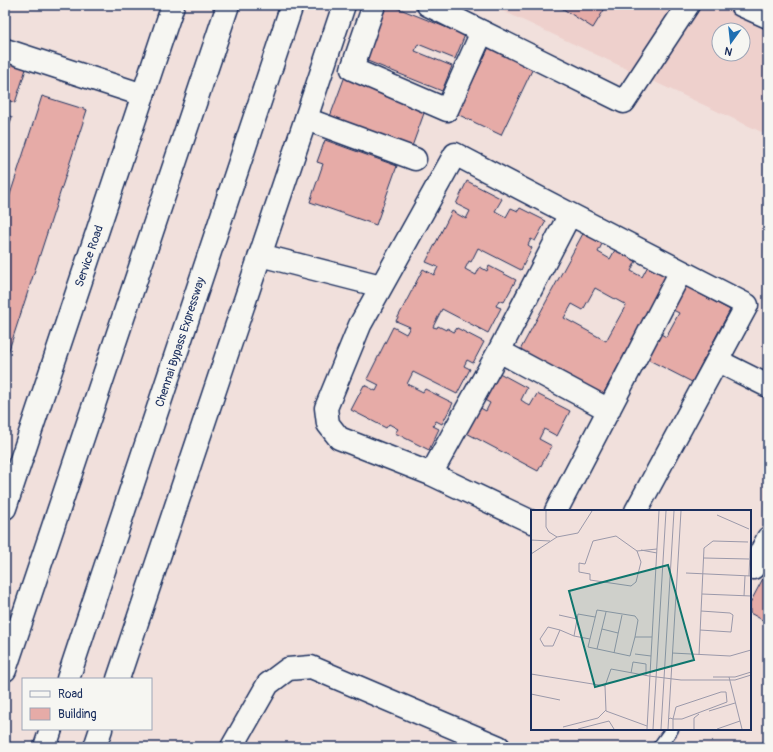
<svg xmlns="http://www.w3.org/2000/svg" width="773" height="752" font-family="Pangolin,sans-serif">
<style>
.built{fill:#eed0cc;fill-rule:evenodd}
.building{fill:#e6aba7;stroke:#1b2f5e;fill-rule:evenodd}
.lines{fill:none;stroke-linecap:round;stroke-linejoin:round}
.lane-casing{stroke:#1b2f5e;stroke-width:15}
.street-casing{stroke:#1b2f5e;stroke-width:25}
.secondary-casing{stroke:#1b2f5e;stroke-width:25}
.highway-casing{stroke:#1b2f5e;stroke-width:25}
.lane{stroke:#f6f6f2;stroke-width:12}
.street{stroke:#f6f6f2;stroke-width:22}
.secondary{stroke:#f6f6f2;stroke-width:22}
.highway{stroke:#f6f6f2;stroke-width:22}
.labels{text-anchor:middle;stroke-width:3;stroke-linejoin:round;paint-order:stroke}
.street-label{font-size:12px;fill:#1b2f5e;stroke:#f6f6f2}
.inset-road{fill:none;stroke:#9b99aa;stroke-width:1}
.view{fill:#0f766e;fill-opacity:0.15;stroke:#0f766e;stroke-width:2}
.inset-edge{fill:none;stroke:#1b2f5e;stroke-width:2}
</style>
<rect width="100%" height="100%" fill="#f1e0dc"/>
<filter id="ink" filterUnits="userSpaceOnUse"><feTurbulence type="fractalNoise" baseFrequency=".025" numOctaves="2"/><feDisplacementMap in="SourceGraphic" scale="8" xChannelSelector="R" yChannelSelector="G"/><feConvolveMatrix kernelMatrix="1 2 1 2 8 2 1 2 1" color-interpolation-filters="sRGB"/></filter>
<g filter="url(#ink)">
<path class="built" d="M490 5H768V135ZM719 30H743V54H719Z"/>
<path class="building" d="M387 5H390L465 35 455 59 418 44 415 51 452 66 442 91 365 60Z
M557 5H607L593 28Z
M491 43 535 64 501 135 457 114Z
M5 60 27 66 15 103 5 99Z
M345 76 427 105 410 152 328 122Z
M42 96 87 110 6 359 5 210Z
M5 114 12 117 5 139Z
M325 140 397 166 376 225 310 202 323 164 317 162Z
M467 181 502 199 495 211 506 217 511 208 518 211 520 208 546 221 535 241 531 239 528 245 532 248 521 270 478 248 471 262 469 261 465 269 476 275 480 267 487 271 489 266 516 280 504 302 499 300 496 306 501 308 488 333 442 309 433 327 437 328 438 326 446 330 447 328 454 332 457 328 484 342 473 363 467 360 464 366 470 369 457 394 413 372 407 384 423 392 425 389 453 403 442 424 436 421 433 426 439 429 429 450 395 433 398 429 389 424 386 428 351 410 364 385 376 391 379 385 367 379 393 327 406 334 410 327 396 321 423 269 434 275 438 267 426 262 452 211 466 219 470 211 456 204Z
M586 228 605 238 598 252 610 259 615 250 636 261 631 271 642 277 650 262 669 272 602 396 519 352ZM595 288 626 305 606 341 564 318 572 304 583 310Z
M685 286 730 310 692 382 647 359 661 334 666 337 679 313 673 310Z
M492 369 527 388 521 400 530 406 537 394 570 411 557 436 544 429 539 439 552 446 538 471 459 429 473 404 486 411 490 403 477 396Z
M768 569V623L750 613V603Z"/>
<g class="lines">
<defs>
<path id="lane" d="M659 747 672 729"/>
<path id="street" d="M374 5 352 69 447 110 482 32
M5 50 143 95
M306 119 415 159
M260 255 381 286
M499 351 609 410
M718 361 768 386
M431 474 499 351 570 214
M556 511 681 271
M532 522 431 474 339 438 328 424 326 408 360 325 455 154 570 214 747 305 636 511
M750 566 753 568 768 538
M232 747 268 684 288 669 311 667 499 747"/>
<path id="secondary" d="M428 5 624 102 688 5
M741 5 768 17
M5 508 173 5
M118 679 344 5
M95 747 101 729"/>
<path id="highway" d="M5 670 228 5
M68 679 292 5
M45 747 51 729"/>
</defs>
<use href="#lane" class="lane-casing"/>
<use href="#street" class="street-casing"/>
<use href="#secondary" class="secondary-casing"/>
<use href="#highway" class="highway-casing"/>
<use href="#lane" class="lane"/>
<use href="#street" class="street"/>
<use href="#secondary" class="secondary"/>
<use href="#highway" class="highway"/>
</g>
</g>
<g class="labels">
<g class="street-label">
<text transform="translate(89 256) rotate(-71)" y="4">Service Road</text>
<text transform="translate(180 342) rotate(-72)" y="4">Chennai Bypass Expressway</text>
</g>
</g>
<g transform="translate(531 510)">
<rect width="220" height="220" fill="#f1e0dc"/>
<path class="inset-road" d="M15 1V17L18 22 26 27M186 5 218 19M0 30 19 31M110 40 126 43M106 41 110 52 105 72 100 76 59 70V64L48 62V53L54 54 62 31 85 26 106 41 126 39M0 44 26 27 47 23 61 1M173 48 218 49M155 63 220 66M218 66 220 18M171 84 220 86M213 86 214 66M28 105 46 109M71 119 87 123M29 120 22 136H13L9 129 17 117 29 120 43 126 47 104 64 107M169 120 200 122 202 105 199 103 170 101M43 126 59 129M104 127 99 146 57 137 66 100 104 106 107 110 104 127H121M66 139 75 102M83 143 91 105M141 143 199 146 220 140M104 144 120 146M168 145 173 38 182 31 217 32M100 163 102 152 115 154V166M0 164 74 176 80 159 118 166M118 166 150 170H204L220 165M182 167H204L220 162M198 167 211 219M74 176 75 201 116 216M0 184 29 190M178 201 204 193M138 209 139 208 142 209H151L196 192 195 182H190L145 197 142 209V219M32 217 67 208 75 200M47 219 78 211 83 219M116 219 128 1M122 219 135 1M130 219 143 1M137 219 150 1M163 219V208L168 204M186 219 209 211"/>
<path class="view" d="M137 55 163 150 64 177 38 81Z"/>
<rect width="220" height="220" class="inset-edge"/>
</g>
<rect width="773" height="752" fill="none" stroke="#f6f6f2" stroke-width="20"/>
<rect x="10" y="10" width="753" height="732" fill="none" stroke="#1b2f5e" stroke-width="1.5" filter="url(#ink)"/>
<rect x="22" y="678" width="130" height="52" fill="#f6f6f2" stroke="#9ea6b7"/>
<rect x="30" y="691" width="20" height="6" fill="#f6f6f2" stroke="#9ea6b7"/>
<text x="58" y="698" font-size="12" fill="#1b2f5e">Road</text>
<rect x="30" y="708" width="20" height="12" fill="#e6aba7" stroke="#9ea6b7"/>
<text x="58" y="718" font-size="12" fill="#1b2f5e">Building</text>
<g transform="translate(731 42) rotate(195)"><circle r="19" fill="#f6f6f2" stroke="#9ea6b7"/>
<path d="M0-3L7 15L0 10L-7 15Z" fill="#1f6fb2"/>
<text y="-6" font-size="11" font-weight="bold" text-anchor="middle" fill="#1b2f5e">N</text>
</g>
</svg>
